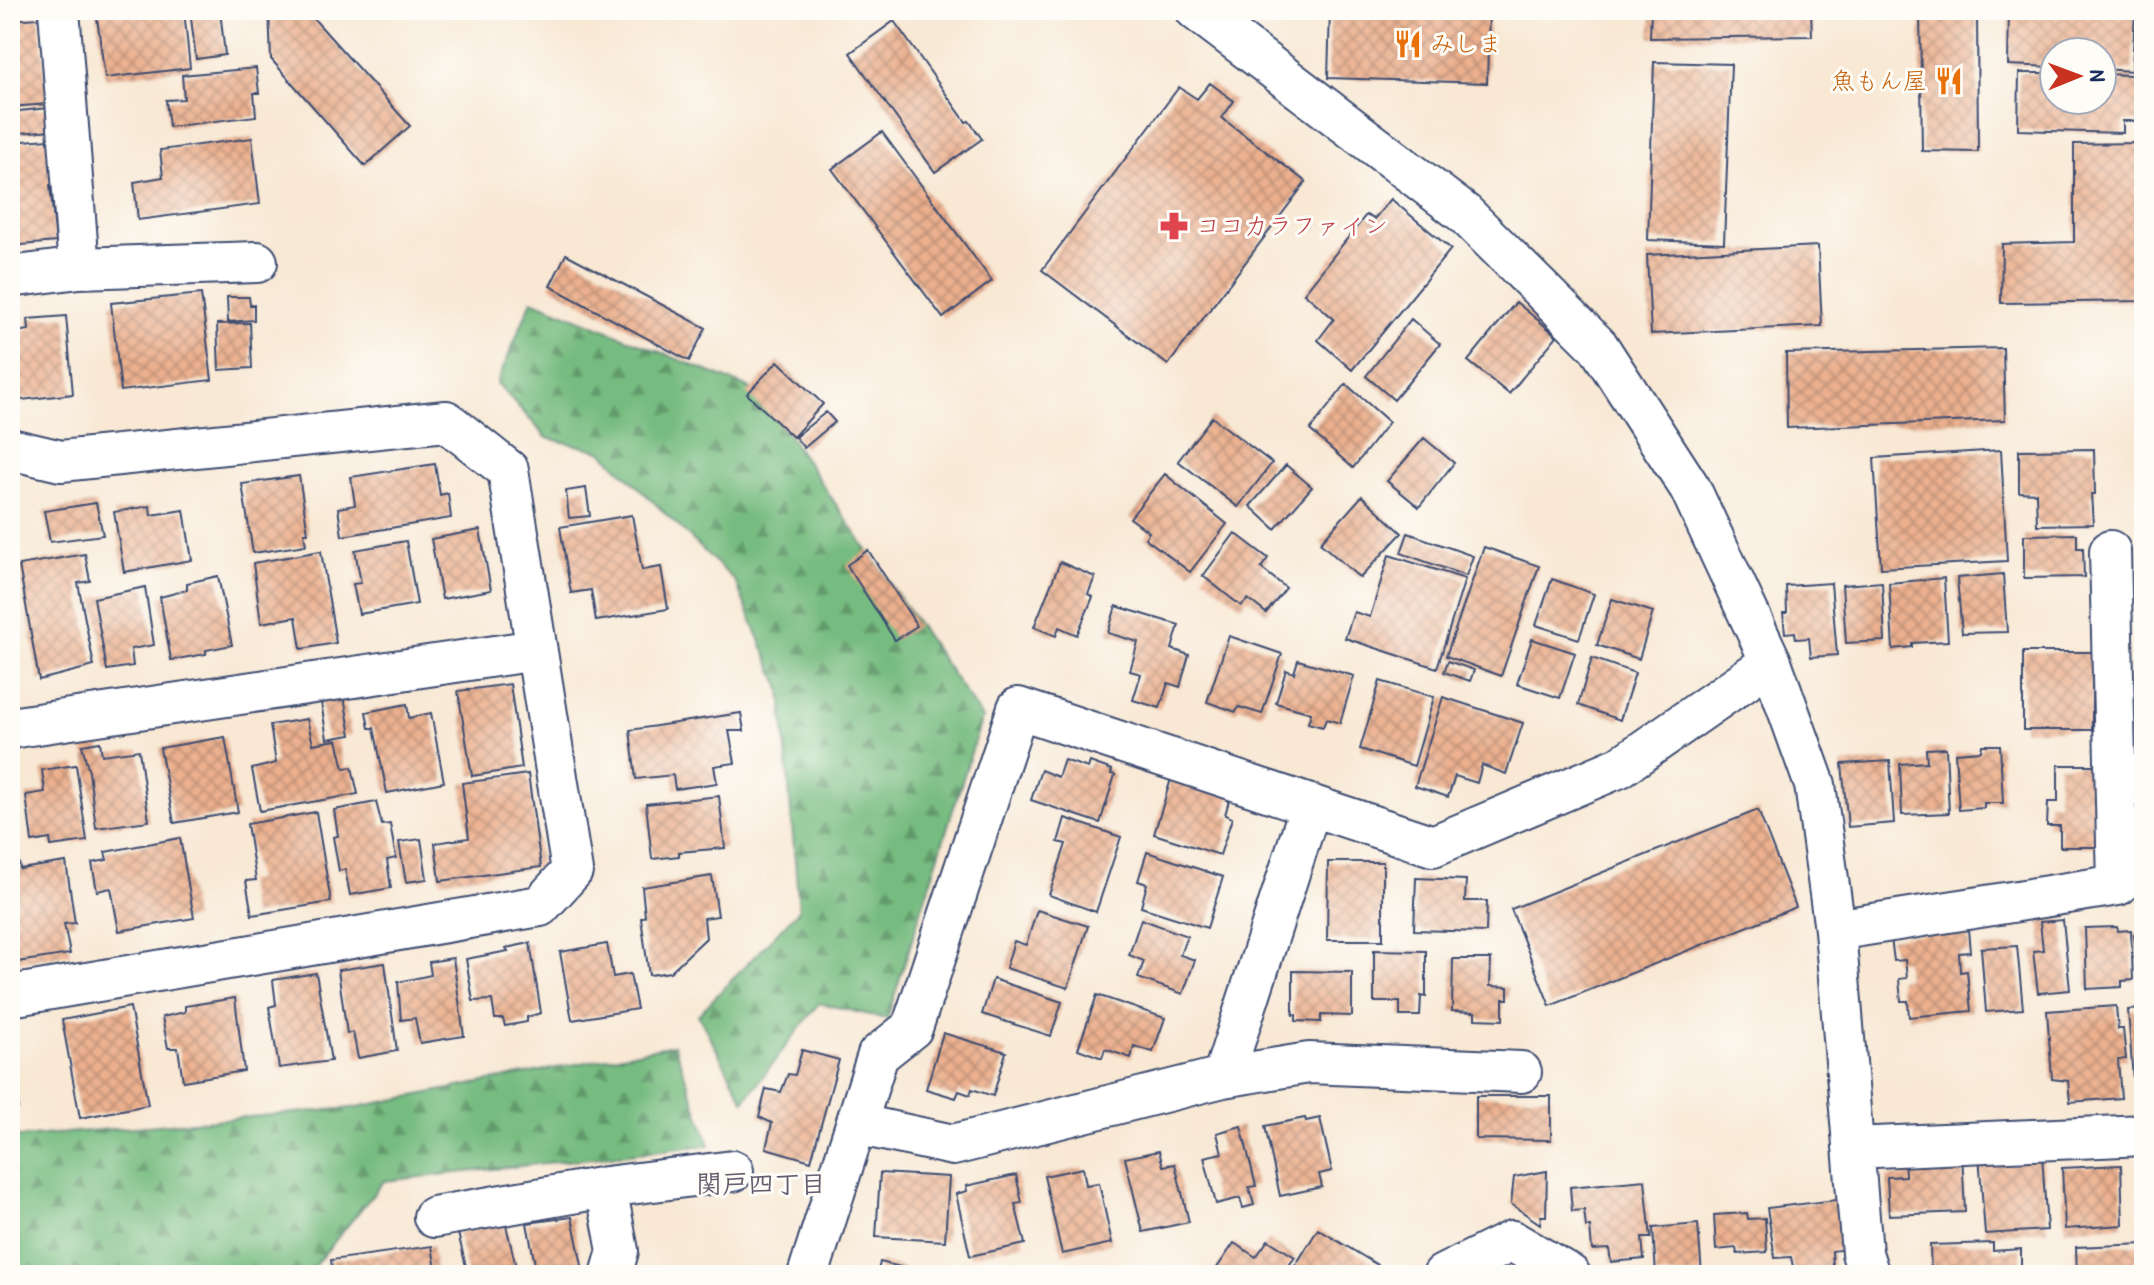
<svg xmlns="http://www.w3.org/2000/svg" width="2154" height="1285" font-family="'Patrick Hand','Klee One',sans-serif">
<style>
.forest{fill:url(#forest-firs);stroke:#48756e;stroke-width:2}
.building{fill:url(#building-cross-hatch)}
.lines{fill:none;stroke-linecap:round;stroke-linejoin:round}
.minor-casing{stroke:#3c4b70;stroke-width:44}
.minor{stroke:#fff;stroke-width:40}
.labels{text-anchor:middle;stroke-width:6;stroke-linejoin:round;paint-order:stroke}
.food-label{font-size:24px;fill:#c56008;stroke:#fdfcf7;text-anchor:start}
.health-label{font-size:24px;fill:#be3a42;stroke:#fdfcf7;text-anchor:start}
.neighbourhood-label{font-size:26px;font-weight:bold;fill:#645c6f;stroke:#fdfcf7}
</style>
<defs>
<pattern id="forest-firs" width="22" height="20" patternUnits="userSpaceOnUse" patternTransform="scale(2)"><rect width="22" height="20" fill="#76bb7f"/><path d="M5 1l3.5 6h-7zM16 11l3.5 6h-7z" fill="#60986b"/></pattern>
<pattern id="building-cross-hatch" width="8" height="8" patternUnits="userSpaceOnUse" patternTransform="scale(2)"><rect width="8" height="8" fill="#ecb08e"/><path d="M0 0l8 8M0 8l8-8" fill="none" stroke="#be9077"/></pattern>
</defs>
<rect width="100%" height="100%" fill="#fdfcf7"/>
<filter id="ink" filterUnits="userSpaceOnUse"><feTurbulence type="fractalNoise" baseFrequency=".0125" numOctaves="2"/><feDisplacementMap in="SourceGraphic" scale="16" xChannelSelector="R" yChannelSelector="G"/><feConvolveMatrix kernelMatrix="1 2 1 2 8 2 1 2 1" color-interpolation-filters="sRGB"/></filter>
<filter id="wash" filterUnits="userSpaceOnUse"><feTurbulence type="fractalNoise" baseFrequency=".006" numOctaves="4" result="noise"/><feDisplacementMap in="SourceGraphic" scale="32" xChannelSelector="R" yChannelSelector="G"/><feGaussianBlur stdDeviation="1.8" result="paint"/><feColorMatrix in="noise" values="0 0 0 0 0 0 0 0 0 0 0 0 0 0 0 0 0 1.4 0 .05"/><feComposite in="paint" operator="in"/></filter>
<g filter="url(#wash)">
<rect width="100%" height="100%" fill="#f8e8d4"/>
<path class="forest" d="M532 300 759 392 982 718 887 1019 819 1003 744 1101 698 1015 799 910 781 689 735 581 601 451 547 438 497 383Z
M674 1045 710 1145 384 1181 307 1275H10V1138L352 1108Z"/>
<g id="blocks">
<path class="building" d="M96 10H184L190 68 105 78Z
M190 10H220L225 55 196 59Z
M269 10H306L410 126 365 166 271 59Z
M1330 10H1489L1487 83 1328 78Z
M1651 10H1811L1812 36 1650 38Z
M1920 10H1977L1978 152 1922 151Z
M2009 10H2135L2132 71 2102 69V52H2054V67L2008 65Z
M39 18 48 104 10 107V20Z
M894 21 966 122 969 121 982 139 935 172 850 53Z
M1654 62 1731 64 1724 243 1648 240Z
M256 68 259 93H254L256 116 169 127 166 100 184 99 182 75Z
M2019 73H2054V100H2102V74L2132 75 2133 82H2140V121H2123V133L2018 130Z
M1210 83 1234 101 1222 118 1306 182 1168 365 1042 270 1179 87 1197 99Z
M58 107 61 129 10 134V112Z
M882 132 992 281 943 318 832 169Z
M252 138 260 204 138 220 134 182 163 177 160 150Z
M49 139 55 184 50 185 56 242 10 246V142Z
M2140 143 2141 301 2001 303 2002 244 2074 242V144Z
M1391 199 1451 249 1352 370 1318 340 1334 319 1304 293 1366 215 1374 219Z
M1818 246 1822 326 1651 334 1647 255Z
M566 254 706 328 689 361 550 286Z
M201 294 212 380 121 391 111 303Z
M227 297H249L250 305H254V320L228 322Z
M1516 302 1557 336 1509 394 1468 361Z
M66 316 73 394 13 401 10 333 29 330 28 319Z
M1411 319 1440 344 1394 400 1366 376Z
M250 323 252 368 219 370 217 324Z
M2003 348 2005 420 1787 428 1786 353Z
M778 361 823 404 793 437 747 394Z
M1346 384 1389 422 1353 468 1310 430Z
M826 412 835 422 804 448 795 437Z
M1212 417 1272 463 1238 507 1178 461Z
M1424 438 1454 463 1419 507 1387 481Z
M2094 449 2095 494H2091L2093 524 2037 525 2036 493 2019 492V450Z
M2001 450 2007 561 1881 568 1874 458Z
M435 464 440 495 448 493 451 518 342 536 338 508 355 505 351 477Z
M1286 465 1312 487 1275 529 1250 506Z
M1165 474 1227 524 1190 572 1145 538 1149 532 1130 518Z
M299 476 308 533H304L306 545 253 553 242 484Z
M586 488 590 516 569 518 566 491Z
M1362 496 1402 533 1360 578 1320 543Z
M96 503 103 535 50 542 44 511Z
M150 506 151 515 184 510 192 560 124 572 114 512Z
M632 515 642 570 661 567 668 609 596 621 591 590 571 593 560 527Z
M480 530 491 590 442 599 431 539Z
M1235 533 1268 558 1261 568 1286 588 1266 613 1248 599 1241 606 1203 576Z
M1408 533 1473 556 1466 576 1401 553Z
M2077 534V548H2083L2084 577 2024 578V535Z
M406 541 417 604 359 614 353 584 361 583 355 550Z
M1484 547 1539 566 1501 676 1446 656Z
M868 550 917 626 895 640 847 565Z
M321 551 336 643 301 649 296 617 261 623 253 563Z
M85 554 90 581 78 583 94 666 39 680 19 565Z
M1389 555 1465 579 1437 668 1345 638 1354 612 1370 617Z
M1060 562 1095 577 1088 594 1093 597 1077 635 1059 627 1056 636 1034 627Z
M2003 574 2007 632 1962 633 1957 578Z
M218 576 232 645 206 650V654L171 660 160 597 187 590V583Z
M1944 578 1948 641 1912 643V647L1893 649 1889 583Z
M1552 579 1594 594 1579 639 1536 625Z
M1882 582 1885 641 1846 643 1842 585Z
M1831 583 1837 655 1811 657 1809 638 1796 639 1795 632 1785 633 1783 613H1787L1786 586Z
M145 587 154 645 131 649 133 666 107 670 94 598Z
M1612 599 1653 612 1639 659 1597 645Z
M1116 606 1179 625 1172 649 1189 655 1180 687 1168 683 1160 708 1133 700 1141 674 1130 671 1138 642 1108 633Z
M1229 636 1282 654 1262 714 1239 707 1236 712 1207 702Z
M1532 639 1575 653 1560 698 1517 684Z
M2023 652H2092V730H2023Z
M1592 658 1635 673 1620 720 1578 705Z
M1298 660 1354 676 1340 723 1326 719 1323 727 1308 723 1311 713 1276 703 1286 670 1294 673Z
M1448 661 1474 670 1470 681 1444 672Z
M1380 681 1434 697 1414 766 1360 749Z
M510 684 522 768 472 776 458 691Z
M343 692 351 735 327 739 320 696Z
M1443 697 1523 723 1506 774 1482 765 1477 783 1455 776 1448 797 1415 786Z
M407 704 409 718 431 713 444 782 387 793 374 728H369L366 712Z
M741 713 744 731H729L735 763 714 766 717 783 675 789 673 775 636 779 630 730Z
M307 719 313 744 337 740 344 768 352 767 358 794 260 811 252 769 276 763 270 725Z
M225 737 238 812 174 823 160 748Z
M100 742 102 755 139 750 149 821 96 828 89 772 82 745Z
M1982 745H2000L2003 803H1984V808L1959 810 1955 753 1981 751Z
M1946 748 1949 813 1902 815 1900 764 1927 762 1926 749Z
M1064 760 1088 768 1090 762 1112 770 1111 774 1115 775 1100 823 1031 800 1041 770 1058 777Z
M1890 761 1894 823 1848 827 1842 764Z
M76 765 87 841 51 846 50 839 32 842 26 795 45 792 42 770Z
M2058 765H2102L2097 790 2096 847H2060V826H2047L2048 802H2058Z
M528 774 541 867 440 881 435 843 469 838 462 783Z
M1171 779 1230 797 1225 815 1232 818 1220 855 1154 834Z
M719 796 725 848 679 852V856L652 859 646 804Z
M10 800 19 852 10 854Z
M376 802 382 825 390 824 396 858 387 860 391 888 350 895 345 869 339 871 333 837 338 836 334 810Z
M1758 810 1796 907 1550 1006 1511 909Z
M316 812 331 902 252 915 246 881 256 880 247 824Z
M1065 818 1121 837 1096 912 1049 895 1066 844 1058 842Z
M2138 827H2144V859H2137Z
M180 838 194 918 119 931 111 888 97 891 92 863 107 860 105 852Z
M421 839 427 879 406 882 399 842Z
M1147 852 1223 877 1207 928 1141 907 1147 884 1138 881Z
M19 862 20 869 66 862 75 923 64 924 70 954 11 963 10 863Z
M1328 862H1383V940H1327Z
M712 876 718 916 704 918 706 938 670 972 649 975 641 918 645 916 642 887Z
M1416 878 1466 880 1465 901H1487L1486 932 1414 930Z
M1037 910 1088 926 1068 988 1006 968 1014 941 1026 945Z
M1141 919 1187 936 1180 955 1195 960 1183 994 1138 978 1144 961 1129 955Z
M2063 920 2070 990 2038 993 2033 951 2043 950 2040 922Z
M2117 927 2118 931 2131 930 2133 980 2122 981V987L2087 989 2085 928Z
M1968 929 1970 952 1959 953 1960 972 1967 971 1971 1011 1909 1017 1908 1001H1901L1899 979 1907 978 1905 960 1894 961 1891 938Z
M2144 932V972L2139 973 2134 934Z
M530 943 541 1013 527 1017V1022L505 1026 503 1019H495L492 1000 473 1001 466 959 508 951 506 948Z
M607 944 613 977 630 974 637 1009 572 1020 560 952Z
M2017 946 2023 1009 1986 1012 1981 948Z
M1374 950 1426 951V997L1421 996 1420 1016H1400V1002H1374Z
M453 958 464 1036 420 1043 415 1018 401 1020 398 982 431 975 429 962Z
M1453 959H1491L1490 986 1508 987V999H1503V1020L1475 1019V1012L1452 1011Z
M385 963 397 1051 358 1058 353 1032 347 1034 338 970Z
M1293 971 1352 972V1016L1321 1015V1022L1296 1021V1015H1293Z
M316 973 331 1061 279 1068 269 1007 276 1005 273 980Z
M993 979 1062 1002 1051 1036 982 1014Z
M1097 995 1165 1018 1153 1052 1134 1046 1131 1058 1105 1049 1102 1058 1078 1049Z
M235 998 244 1071 183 1081 178 1048H168L162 1017 185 1012V1006Z
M2116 1006 2118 1029H2123L2126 1059 2118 1060 2121 1098 2070 1102 2068 1081 2052 1079 2047 1011Z
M130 1007 148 1105 80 1118 62 1020Z
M2144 1009V1080L2133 1081 2128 1010Z
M943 1033 1006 1052 993 1096 972 1089 970 1095 959 1091 956 1098 926 1089Z
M802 1050 839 1060 811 1161 766 1148 772 1123 759 1117 766 1089 781 1092 788 1074 795 1075Z
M10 1052H13L18 1109 10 1110Z
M1476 1096H1551V1140L1476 1139Z
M1305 1118 1306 1121 1320 1118 1332 1171 1319 1174 1322 1187 1280 1196 1265 1126Z
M1241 1126 1256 1186 1249 1187 1254 1205 1243 1208 1240 1198 1216 1204 1204 1157 1222 1153 1217 1133Z
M1159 1151 1163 1166 1175 1164 1189 1222 1143 1232 1125 1158Z
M1962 1152 1965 1212 1889 1215 1887 1177 1905 1176 1904 1155Z
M2042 1154 2047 1230 1985 1234 1979 1155Z
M2121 1165 2123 1225 2065 1229 2062 1168Z
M1083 1168 1086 1185 1099 1183 1112 1243 1062 1254 1044 1176Z
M1547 1171 1546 1216H1541L1540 1224 1511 1204 1514 1177Z
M880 1173 949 1177 945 1241 876 1237Z
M1016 1175 1022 1203 1015 1204 1025 1244 970 1256 956 1194 967 1191 966 1186Z
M1645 1180 1651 1238H1642L1644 1259 1611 1262 1609 1249 1592 1250 1590 1227H1586L1584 1210 1572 1211 1570 1187Z
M1845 1199 1853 1248 1832 1251 1833 1267 1794 1272 1791 1257 1775 1258 1767 1208Z
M1747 1213 1748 1219 1765 1218 1767 1252 1737 1254 1736 1248 1716 1250 1714 1215Z
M572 1217 584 1275H537L527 1223Z
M505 1221 518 1275H468L458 1233Z
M1698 1224 1702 1275H1656L1653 1228Z
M1318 1229 1394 1275H1299L1292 1271Z
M1268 1240 1295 1257 1282 1275H1212L1234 1243 1256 1257Z
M1993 1243V1251L2021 1249V1275H1931L1930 1245Z
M2144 1244V1275H2077L2076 1247Z
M432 1246 437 1275H333L331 1260Z
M880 1262 930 1274V1275H877Z
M1524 1269 1533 1275H1502L1501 1274Z"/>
</g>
</g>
<g filter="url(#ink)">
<use href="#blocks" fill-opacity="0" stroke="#3c4b70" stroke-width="2"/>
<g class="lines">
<defs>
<path id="minor" d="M59 10 79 268
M1196 10 1465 214 1598 346 1690 488 1771 662 1815 785 1835 930 1862 1253 1869 1275
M10 277 79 268 257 262
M10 449 61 461 446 421 508 470 572 871 540 906 10 996
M10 728 536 650
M1835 930 2118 885 2110 551
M1223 1077 1311 805
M856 1124 953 1145 1223 1077 1309 1063 1521 1072
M1853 1148 2144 1135
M606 1187 618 1251 611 1275
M434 1217 606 1187 733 1171
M808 1275 878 1055 912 1028 1018 708 1433 846 1620 767 1771 662
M1443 1275 1512 1241 1570 1275"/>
</defs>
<use href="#minor" class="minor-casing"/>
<use href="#minor" class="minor"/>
</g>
</g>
<defs>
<symbol id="restaurant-bare" viewBox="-9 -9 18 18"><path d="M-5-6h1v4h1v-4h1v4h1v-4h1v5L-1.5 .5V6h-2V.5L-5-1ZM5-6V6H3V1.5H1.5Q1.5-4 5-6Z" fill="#e8710a" stroke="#fdfcf7" stroke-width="2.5" paint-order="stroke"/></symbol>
<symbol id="pharmacy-bare" viewBox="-9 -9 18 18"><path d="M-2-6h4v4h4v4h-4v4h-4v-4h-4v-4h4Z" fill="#e0444e" stroke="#fdfcf7" stroke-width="2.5" paint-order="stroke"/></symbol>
</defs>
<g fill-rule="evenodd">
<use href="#restaurant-bare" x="1388" y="24" width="40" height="40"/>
<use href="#restaurant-bare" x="1929" y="61" width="40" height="40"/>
<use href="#pharmacy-bare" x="1154" y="206" width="40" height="40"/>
</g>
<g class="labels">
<g class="food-label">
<text x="1430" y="52">みしま</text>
<text x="1927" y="89" text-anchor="end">魚もん屋</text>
</g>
<g class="health-label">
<text x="1196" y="234">ココカラファイン</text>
</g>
<g class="neighbourhood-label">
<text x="761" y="1193">関戸四丁目</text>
</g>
</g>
<rect width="2154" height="1285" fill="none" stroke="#fdfcf7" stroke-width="40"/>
<g transform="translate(2078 76) rotate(89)"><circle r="38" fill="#fdfcf7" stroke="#a3aaba" stroke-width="2"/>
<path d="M0-6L14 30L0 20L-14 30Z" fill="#c8321e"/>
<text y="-12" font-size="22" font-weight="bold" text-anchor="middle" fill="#1b2f5e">N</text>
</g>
</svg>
